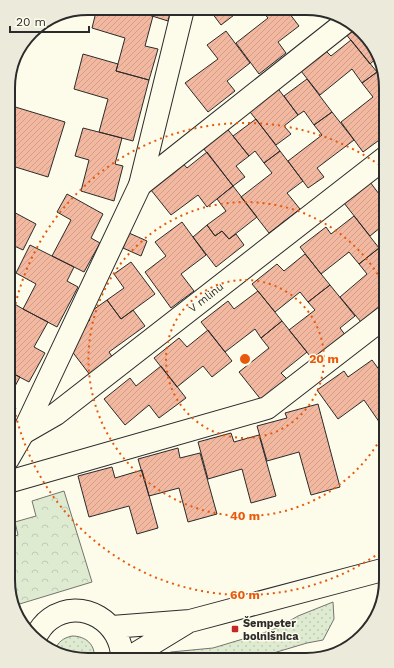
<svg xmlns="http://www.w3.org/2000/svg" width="394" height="668" font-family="'Work Sans',sans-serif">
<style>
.grass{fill:url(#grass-dots);stroke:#74746e}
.park{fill:url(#park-crowns);stroke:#74746e}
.building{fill:url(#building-hatch);stroke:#2b2b2b}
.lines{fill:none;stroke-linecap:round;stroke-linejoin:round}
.minor-casing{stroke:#2b2b2b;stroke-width:24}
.tertiary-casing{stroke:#2b2b2b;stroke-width:24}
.minor{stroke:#fdfbea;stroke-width:22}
.tertiary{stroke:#fdfbea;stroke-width:22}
.ring{fill:none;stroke:#e8590c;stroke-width:2;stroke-dasharray:2 4}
.poi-dot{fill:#c62828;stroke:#fdfbea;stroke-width:1.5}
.labels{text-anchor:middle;stroke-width:3;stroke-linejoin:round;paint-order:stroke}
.street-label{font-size:11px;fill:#2b2b2b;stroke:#fdfbea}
.poi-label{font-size:11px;font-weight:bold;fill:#2b2b2b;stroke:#fdfbea;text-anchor:start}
.rim{fill:none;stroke:#2b2b2b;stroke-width:2}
.centre{fill:#e8590c;stroke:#fdfbea;stroke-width:2}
.ring-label{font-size:12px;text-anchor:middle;font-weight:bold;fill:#e8590c;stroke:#fdfbea;stroke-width:3;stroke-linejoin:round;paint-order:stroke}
</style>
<defs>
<pattern id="grass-dots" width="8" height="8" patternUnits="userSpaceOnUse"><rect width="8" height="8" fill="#deebd1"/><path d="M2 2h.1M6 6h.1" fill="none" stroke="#bfcab4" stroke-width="1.8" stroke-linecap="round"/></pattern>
<pattern id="park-crowns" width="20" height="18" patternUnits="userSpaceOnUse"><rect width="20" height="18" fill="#deebd1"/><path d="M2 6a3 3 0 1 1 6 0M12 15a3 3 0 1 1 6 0" fill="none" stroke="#bfcab4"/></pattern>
<pattern id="building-hatch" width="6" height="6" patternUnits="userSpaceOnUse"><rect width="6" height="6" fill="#f2b8a0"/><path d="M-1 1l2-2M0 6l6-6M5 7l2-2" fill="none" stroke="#d09e8a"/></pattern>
</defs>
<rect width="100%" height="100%" fill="#fdfbea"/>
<path class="grass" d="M333 602 334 619 323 640 307 643 250 660H153L171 652 213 648 263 633 277 628 298 616Z
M72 636C85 636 96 644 94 659H77L55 650C58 642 63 638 72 636Z"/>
<path class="park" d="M64 491 92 582 13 606 8 580V538L18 535 15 522 36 516 32 501Z"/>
<path class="building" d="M97 8H125L153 16 145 46 158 49 149 80 116 71 125 38 92 28Z
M133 8 171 9 168 21 133 10Z
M209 9H242L221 25Z
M267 9H286L299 26 278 42 286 53 259 74 236 43 268 18 263 12Z
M43 23 42 32 33 31 35 28Z
M355 25 379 56 370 64 345 33Z
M226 31 250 63 227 81 235 91 208 112 185 83 218 59 207 45Z
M351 40 377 72 362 83 352 69 320 95 301 71 326 51 331 56Z
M83 54 118 64 116 71 149 80 133 141 99 132 108 99 74 89Z
M377 72 385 83 386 88V118L381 121 386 127V135L363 152 341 122 373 97 362 83Z
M307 79 332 112 314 125 304 111 298 115 284 96Z
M276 86 298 115 284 126 291 134 276 145 247 108Z
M12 106 65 122 48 177 9 165V118Z
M332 112 354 140 317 168 324 177 308 188 288 161 322 135 314 125Z
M256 119 280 151 264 163 255 151 249 156 233 136Z
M225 126 249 156 236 166 245 177 233 186 200 144Z
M83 128 122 138 115 164 123 166 114 201 81 191 89 160 75 156Z
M280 151 303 181 287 193 300 209 269 233 241 197 272 173 264 163Z
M207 152 233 186 207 207 198 195 171 215 147 185 180 160 187 168Z
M370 182 379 194 386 188V223L370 236 344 203Z
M233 186 257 217 229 239 222 231 215 236 207 225 226 211 217 199Z
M67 194 103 214 91 238 100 243 84 272 52 256 71 220 57 212Z
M8 209 36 224 23 250 8 243Z
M354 216 379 248 359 264 349 252 321 274 300 247 326 227 331 234Z
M182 222 206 255 181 274 194 291 171 308 145 272 166 256 155 242Z
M207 225 215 236 222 231 229 239 236 234 244 245 216 267 193 237Z
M129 233 147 241 141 256 123 248Z
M30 245 74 267 67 281 78 287 57 327 23 309 36 284 16 273Z
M379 248 386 257V289L378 296 384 303 361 322 340 297 367 274 359 264Z
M305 254 330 285 308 302 300 292 275 312 252 284 277 264 284 271Z
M131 262 155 294 121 319 107 300 124 288 114 274Z
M330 285 355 316 340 328 346 336 314 361 289 330 315 310 308 302Z
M258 291 282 321 261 338 255 329 225 352 201 322 228 301 234 309Z
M107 300 121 319 133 310 145 326 109 352 113 358 90 375 71 350 74 339 83 332 80 328 90 320 86 315Z
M13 303 23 309 48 322 34 347 45 353 29 382 8 371V345L16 331 8 327V311Z
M282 321 307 352 281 373 288 380 262 401 239 372 269 348 261 338Z
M208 330 232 361 212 377 203 366 177 387 154 358 179 338 187 347Z
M372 360 386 379V423L382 426 364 400 338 419 317 390 344 371 348 377Z
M161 366 186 398 159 418 149 405 125 425 104 399 130 378 136 386Z
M8 371 20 377 8 399Z
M8 403 16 408 8 423Z
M318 404 340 487 311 495 299 452 267 461 257 426 287 418 285 413Z
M231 433 234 442 259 435 276 496 251 503 242 469 208 479 198 442Z
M178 448 180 458 200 453 217 514 188 522 179 488 149 496 138 459Z
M112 467 115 478 142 470 158 528 137 534 129 506 89 517 78 476Z"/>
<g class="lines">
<defs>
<g id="minor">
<path d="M140 185 347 21"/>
<path id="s1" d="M23 433 56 414 386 157"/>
<path d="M8 459 23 433 140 185 183 9"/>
<path d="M8 482 267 408 386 316"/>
</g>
<path id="tertiary" d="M112 627 190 621 386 569
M35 638C39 630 43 624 50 619 82 596 123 623 122 659
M127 659 186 623"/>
</defs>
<use href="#minor" class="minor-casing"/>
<use href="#tertiary" class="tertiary-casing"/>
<use href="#minor" class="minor"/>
<use href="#tertiary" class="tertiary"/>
</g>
<g class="ring">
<circle cx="245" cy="359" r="79"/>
<path d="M386 429A157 157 0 1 1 386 289"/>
<path d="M385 549A236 236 0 1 1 385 169"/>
</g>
<rect class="poi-dot" x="231" y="625" width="8" height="8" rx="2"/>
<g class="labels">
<g class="street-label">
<text dy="4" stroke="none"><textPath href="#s1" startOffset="228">V mlinu</textPath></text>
</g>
<g class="poi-label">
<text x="243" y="627">Šempeter<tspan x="243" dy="13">bolnišnica</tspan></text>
</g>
</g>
<path d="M0 0H394V668H0ZM88 15H306A73 73 0 0 1 379 88V580A73 73 0 0 1 306 653H88A73 73 0 0 1 15 580V88A73 73 0 0 1 88 15Z" fill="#eceadb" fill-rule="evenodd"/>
<path class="rim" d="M88 15H306A73 73 0 0 1 379 88V580A73 73 0 0 1 306 653H88A73 73 0 0 1 15 580V88A73 73 0 0 1 88 15Z"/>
<circle cx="245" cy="359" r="6" class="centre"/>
<g class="ring-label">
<text x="324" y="363">20 m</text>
<text x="245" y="520">40 m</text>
<text x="245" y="599">60 m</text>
</g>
<path d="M10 26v6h79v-6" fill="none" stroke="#2b2b2b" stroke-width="2"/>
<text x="16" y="26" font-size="12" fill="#2b2b2b" stroke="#fdfbea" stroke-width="3" paint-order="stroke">20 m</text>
</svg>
